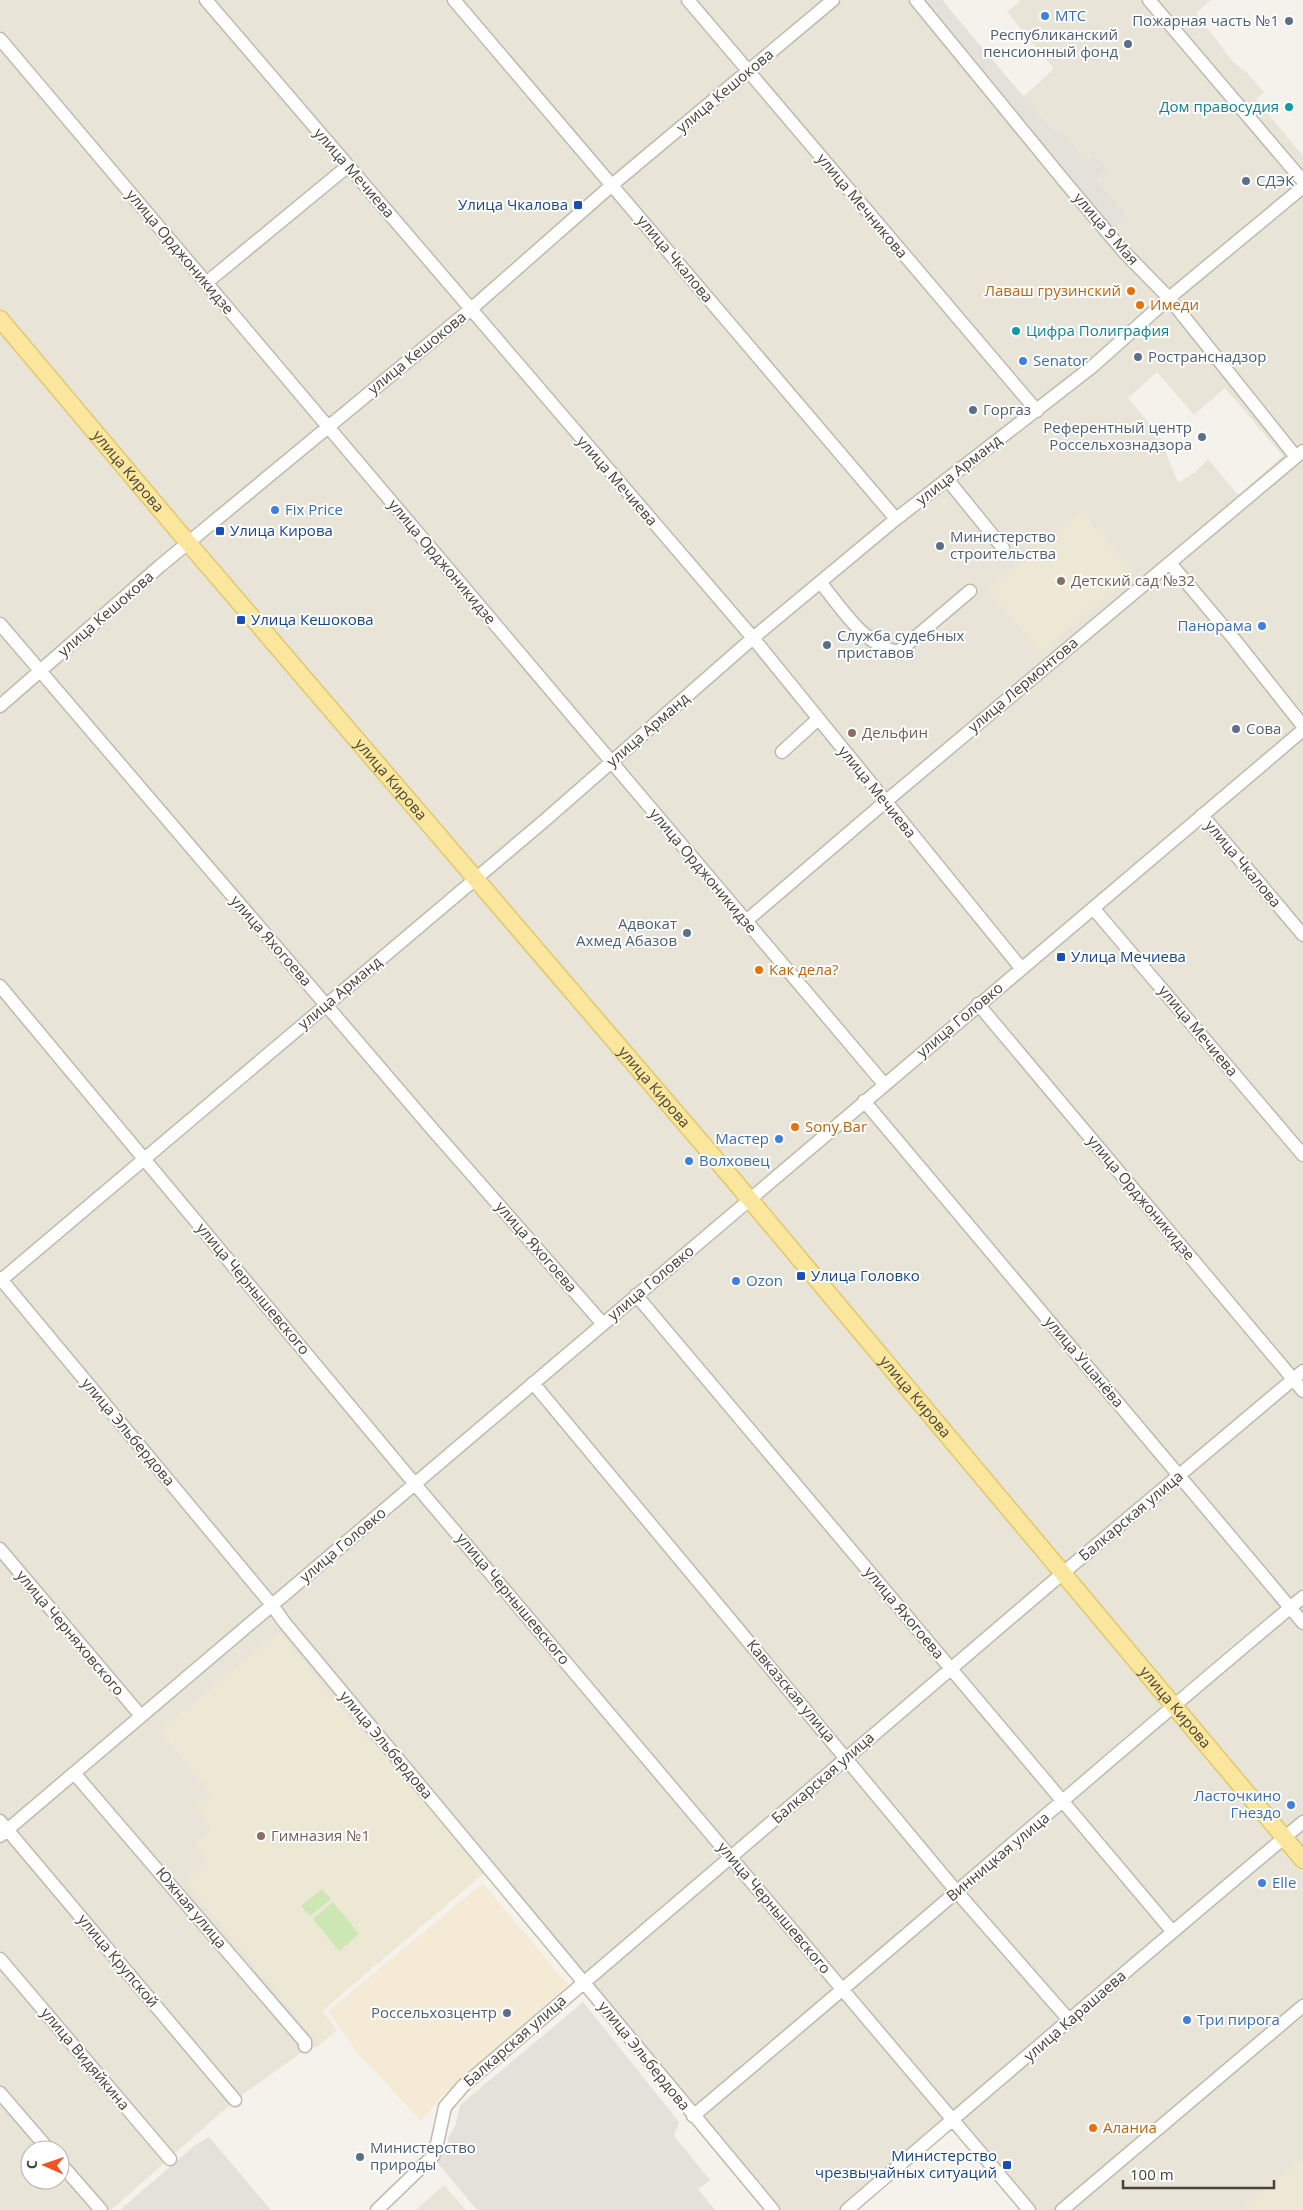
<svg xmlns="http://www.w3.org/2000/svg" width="1303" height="2210" font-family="'Open Sans',sans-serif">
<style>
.residential{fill:#e8e4d8;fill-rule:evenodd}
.commercial{fill:#f5ead6}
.industrial{fill:#e4e1db}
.education{fill:#ede8d4}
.green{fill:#cce7b4}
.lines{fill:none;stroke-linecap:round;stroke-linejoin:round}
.minor-casing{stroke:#bfbaac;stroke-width:15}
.major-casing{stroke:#e0c76c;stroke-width:19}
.minor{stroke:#fff;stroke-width:12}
.major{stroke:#fae79d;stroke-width:16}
.shop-dot{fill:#3f7fe0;stroke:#fff;stroke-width:2}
.service-dot{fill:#5c6f8a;stroke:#fff;stroke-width:2}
.culture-dot{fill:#0f9aa8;stroke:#fff;stroke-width:2}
.transit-dot{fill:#1a4fb4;stroke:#fff;stroke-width:2}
.food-dot{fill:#e8710a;stroke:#fff;stroke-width:2}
.education-dot{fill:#8d6e63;stroke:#fff;stroke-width:2}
.labels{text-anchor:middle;stroke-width:4;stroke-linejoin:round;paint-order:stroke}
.shop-label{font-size:15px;fill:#366cbe;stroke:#fff;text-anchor:start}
.service-label{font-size:15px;fill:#4e5e75;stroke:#fff;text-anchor:start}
.street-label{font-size:15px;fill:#484338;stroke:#fff}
.culture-label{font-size:15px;fill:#0d838f;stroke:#fff;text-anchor:end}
.transit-label{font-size:15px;fill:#164399;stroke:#fff;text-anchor:start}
.food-label{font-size:15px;fill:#c56008;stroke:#fff;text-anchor:start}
.education-label{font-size:15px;fill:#785e54;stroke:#fff;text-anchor:start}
</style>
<rect width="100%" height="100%" fill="#f4f2ea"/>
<path class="residential" d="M0 0H942L1023 97 1054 69 1007 12 1021 0H1211L1196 13 1233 62 1246 72 1264 92 1256 99 1303 156V2159L1242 2210H1029L953 2119 847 2210H773L379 1739 371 1745 279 1633 161 1731 212 1794 214 1827 209 1862 186 1882 320 2045 302 2052 235 2100 111 2210H0ZM1157 372 1194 415 1225 388 1283 456 1238 495 1208 459 1194 473 1178 483 1159 435 1128 398ZM30 2150H60V2180H30Z
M444 2185 466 2210H416Z"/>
<path class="commercial" d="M483 1883 568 1985 442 2096 421 2121 360 2056 328 2011Z"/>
<path class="industrial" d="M922 0H942L1055 134 1060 130 1087 161 1094 156 1107 170 1096 180 1127 216 1110 230 1050 157 1053 154 1045 146 1043 148 1026 128 1029 124 1025 118 1022 121 1009 106 1011 104Z
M583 2002 679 2122 674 2136 710 2180 698 2189 715 2210H477L436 2161 446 2149 449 2136 456 2124 460 2105Z
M209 2137 271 2210H120L194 2146Z"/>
<path class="education" d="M1081 511 1134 573 1041 652 988 590Z
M279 1633 371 1745 380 1739 489 1869 322 2011 337 2030 320 2045 186 1882 209 1862 194 1844 213 1828 197 1807 212 1794 161 1731Z
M1303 2159V2210H1242Z"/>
<path class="green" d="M322 1889 331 1899 310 1916 301 1906Z
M333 1902 359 1934 339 1951 313 1919Z"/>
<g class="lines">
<defs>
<path id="minor" d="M206 0 753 638 1021 968
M454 0 896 519
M688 0 1037 411
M916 0 1065 182 1124 252 1169 298 1296 457
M1149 0 1303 181
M0 39 884 1084
M206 283 348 166
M947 479 1003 548
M1170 563 1234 639 1303 726
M820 582C841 607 864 646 898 652L970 591
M0 624 433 1130 603 1324
M0 706 160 566 471 309 612 185 833 0
M782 752 818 719
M1202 815 1303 935
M1093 908 1303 1155
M746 921 885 802 1303 451
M0 986 414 1483 1029 2210
M978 1004 1303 1391
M864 1101 1303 1623
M0 1278 272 1605 284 1622 773 2210
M0 1281 544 821 753 638 896 519 1093 366 1169 298 1303 187
M636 1295 1172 1931
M533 1383 957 1892 1070 2021
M0 1549 141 1716
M74 1773 305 2042V2046
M0 1821 235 2100
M0 1836 1303 730
M0 1959 170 2159
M0 2093 49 2150
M693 2116C898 1944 1098 1768 1303 1597
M60 2163 101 2210
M377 2210 433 2156 436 2148 445 2107 463 2086 1063 1573 1303 1371
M847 2210C999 2080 1150 1950 1303 1822
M1062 2210 1303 2006"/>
<g id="major">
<path id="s1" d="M0 319 179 532 736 1183 1303 1860"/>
</g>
</defs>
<use href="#minor" class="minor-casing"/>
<use href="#major" class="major-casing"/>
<use href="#minor" class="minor"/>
<use href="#major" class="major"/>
</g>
<g class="shop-dot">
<circle cx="1045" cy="16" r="5"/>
<circle cx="1023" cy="361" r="5"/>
<circle cx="275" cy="510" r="5"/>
<circle cx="1262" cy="626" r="5"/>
<circle cx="779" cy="1139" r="5"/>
<circle cx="689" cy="1161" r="5"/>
<circle cx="736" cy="1281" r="5"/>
<circle cx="1291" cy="1805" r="5"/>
<circle cx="1262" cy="1883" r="5"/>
<circle cx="1187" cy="2020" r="5"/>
</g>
<g class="service-dot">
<circle cx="1289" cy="21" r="5"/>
<circle cx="1128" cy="44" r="5"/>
<circle cx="1246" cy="181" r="5"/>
<circle cx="1138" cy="357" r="5"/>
<circle cx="973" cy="410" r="5"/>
<circle cx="1202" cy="437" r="5"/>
<circle cx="940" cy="546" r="5"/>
<circle cx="827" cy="645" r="5"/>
<circle cx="1236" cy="729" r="5"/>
<circle cx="687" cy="933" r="5"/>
<circle cx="507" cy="2013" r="5"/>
<circle cx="360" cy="2157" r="5"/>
</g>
<g class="culture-dot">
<circle cx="1289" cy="107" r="5"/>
<circle cx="1016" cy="331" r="5"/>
</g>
<g class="transit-dot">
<rect x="573" y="200" width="10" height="10" rx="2.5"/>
<rect x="215" y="526" width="10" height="10" rx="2.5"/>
<rect x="236" y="615" width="10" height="10" rx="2.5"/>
<rect x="1056" y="952" width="10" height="10" rx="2.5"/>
<rect x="796" y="1271" width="10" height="10" rx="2.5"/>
<rect x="1002" y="2160" width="10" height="10" rx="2.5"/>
</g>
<g class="food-dot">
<circle cx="1131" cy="291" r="5"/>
<circle cx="1140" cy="305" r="5"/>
<circle cx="759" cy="970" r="5"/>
<circle cx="795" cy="1127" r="5"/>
<circle cx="1093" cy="2128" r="5"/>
</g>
<g class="education-dot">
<circle cx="1061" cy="581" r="5"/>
<circle cx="852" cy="733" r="5"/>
<circle cx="261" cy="1836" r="5"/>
</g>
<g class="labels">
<g class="shop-label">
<text x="1055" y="21">МТС</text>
<text x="1033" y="366">Senator</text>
<text x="285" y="515">Fix Price</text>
<text x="1252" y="631" text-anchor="end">Панорама</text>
<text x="769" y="1144" text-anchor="end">Мастер</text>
<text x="699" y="1166">Волховец</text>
<text x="746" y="1286">Ozon</text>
<text x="1281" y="1801" text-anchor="end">Ласточкино<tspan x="1281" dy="17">Гнездо</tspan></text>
<text x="1272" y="1888">Elle</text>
<text x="1197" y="2025">Три пирога</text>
</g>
<g class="service-label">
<text x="1279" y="26" text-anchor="end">Пожарная часть №1</text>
<text x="1118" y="40" text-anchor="end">Республиканский<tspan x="1118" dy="17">пенсионный фонд</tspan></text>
<text x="1256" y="186">СДЭК</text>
<text x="1148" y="362">Ространснадзор</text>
<text x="983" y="415">Горгаз</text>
<text x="1192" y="433" text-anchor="end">Референтный центр<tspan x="1192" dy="17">Россельхознадзора</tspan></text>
<text x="950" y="542">Министерство<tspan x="950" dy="17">строительства</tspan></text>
<text x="837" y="641">Служба судебных<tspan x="837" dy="17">приставов</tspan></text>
<text x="1246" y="734">Сова</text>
<text x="677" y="929" text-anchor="end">Адвокат<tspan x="677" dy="17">Ахмед Абазов</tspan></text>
<text x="497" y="2018" text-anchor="end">Россельхозцентр</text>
<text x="370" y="2153">Министерство<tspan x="370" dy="17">природы</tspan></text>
</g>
<g class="street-label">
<text transform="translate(725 91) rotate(-40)" y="5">улица Кешокова</text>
<text transform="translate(354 173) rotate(49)" y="5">улица Мечиева</text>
<text transform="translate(862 206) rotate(50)" y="5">улица Мечникова</text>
<text transform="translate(1106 229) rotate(49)" y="5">улица 9 Мая</text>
<text transform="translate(180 252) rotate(50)" y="5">улица Орджоникидзе</text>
<text transform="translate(675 259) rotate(50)" y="5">улица Чкалова</text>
<text transform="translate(417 353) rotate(-39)" y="5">улица Кешокова</text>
<text transform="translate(959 470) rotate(-38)" y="5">улица Арманд</text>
<text dy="5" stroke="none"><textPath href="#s1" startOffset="199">улица Кирова</textPath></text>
<text transform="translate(617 481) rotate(49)" y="5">улица Мечиева</text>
<text transform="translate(442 562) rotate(50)" y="5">улица Орджоникидзе</text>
<text transform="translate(106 614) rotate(-41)" y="5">улица Кешокова</text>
<text transform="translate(1023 685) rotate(-40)" y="5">улица Лермонтова</text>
<text transform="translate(648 730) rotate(-41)" y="5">улица Арманд</text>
<text dy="5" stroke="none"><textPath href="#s1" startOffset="604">улица Кирова</textPath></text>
<text transform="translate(877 792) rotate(51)" y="5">улица Мечиева</text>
<text transform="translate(1243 864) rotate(50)" y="5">улица Чкалова</text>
<text transform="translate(703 871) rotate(50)" y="5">улица Орджоникидзе</text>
<text transform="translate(271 941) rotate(49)" y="5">улица Яхогоева</text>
<text transform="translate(340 993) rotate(-40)" y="5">улица Арманд</text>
<text transform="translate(960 1020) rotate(-40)" y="5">улица Головко</text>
<text transform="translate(1198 1031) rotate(50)" y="5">улица Мечиева</text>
<text dy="5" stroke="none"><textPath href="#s1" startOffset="1009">улица Кирова</textPath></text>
<text transform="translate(1141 1198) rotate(50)" y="5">улица Орджоникидзе</text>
<text transform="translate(536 1247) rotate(49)" y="5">улица Яхогоева</text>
<text transform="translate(651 1283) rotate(-40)" y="5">улица Головко</text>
<text transform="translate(253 1289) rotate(50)" y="5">улица Чернышевского</text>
<text transform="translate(1084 1362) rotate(50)" y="5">улица Ушанёва</text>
<text dy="5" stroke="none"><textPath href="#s1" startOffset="1414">улица Кирова</textPath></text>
<text transform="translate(128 1432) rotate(50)" y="5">улица Эльбердова</text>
<text transform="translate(1131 1516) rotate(-40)" y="5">Балкарская улица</text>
<text transform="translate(343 1545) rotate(-40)" y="5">улица Головко</text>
<text transform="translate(513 1599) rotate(50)" y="5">улица Чернышевского</text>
<text transform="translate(904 1613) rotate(50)" y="5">улица Яхогоева</text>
<text transform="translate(70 1633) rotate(50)" y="5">улица Черняховского</text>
<text transform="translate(791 1691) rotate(50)" y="5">Кавказская улица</text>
<text dy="5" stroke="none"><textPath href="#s1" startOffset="1819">улица Кирова</textPath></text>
<text transform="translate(386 1745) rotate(50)" y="5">улица Эльбердова</text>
<text transform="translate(823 1778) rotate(-41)" y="5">Балкарская улица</text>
<text transform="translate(998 1857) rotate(-40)" y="5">Винницкая улица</text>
<text transform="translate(191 1908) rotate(50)" y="5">Южная улица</text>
<text transform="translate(774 1908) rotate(50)" y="5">улица Чернышевского</text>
<text transform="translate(118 1961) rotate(50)" y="5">улица Крупской</text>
<text transform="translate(1075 2016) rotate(-41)" y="5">улица Карашаева</text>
<text transform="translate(515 2041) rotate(-41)" y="5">Балкарская улица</text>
<text transform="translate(644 2056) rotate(51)" y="5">улица Эльбердова</text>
<text transform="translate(85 2059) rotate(50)" y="5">улица Видяйкина</text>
</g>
<g class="culture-label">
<text x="1279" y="112">Дом правосудия</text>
<text x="1026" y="336" text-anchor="start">Цифра Полиграфия</text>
</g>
<g class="transit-label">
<text x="568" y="210" text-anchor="end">Улица Чкалова</text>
<text x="230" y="536">Улица Кирова</text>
<text x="251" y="625">Улица Кешокова</text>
<text x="1071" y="962">Улица Мечиева</text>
<text x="811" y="1281">Улица Головко</text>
<text x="997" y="2161" text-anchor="end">Министерство<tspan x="997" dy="17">чрезвычайных ситуаций</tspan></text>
</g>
<g class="food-label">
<text x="1121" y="296" text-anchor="end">Лаваш грузинский</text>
<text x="1150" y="310">Имеди</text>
<text x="769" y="975">Как дела?</text>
<text x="805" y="1132">Sony Bar</text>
<text x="1103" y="2133">Аланиа</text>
</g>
<g class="education-label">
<text x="1071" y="586">Детский сад №32</text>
<text x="862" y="738">Дельфин</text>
<text x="271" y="1841">Гимназия №1</text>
</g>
</g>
<g transform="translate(45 2165) rotate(272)"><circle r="24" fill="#ffffff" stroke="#b6b4af"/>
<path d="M0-4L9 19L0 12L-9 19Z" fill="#f25323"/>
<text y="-8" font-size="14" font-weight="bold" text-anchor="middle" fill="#484338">С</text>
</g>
<path d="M1123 2180v8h151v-8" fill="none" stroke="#484338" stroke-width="2.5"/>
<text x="1130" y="2180" font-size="15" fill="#484338" stroke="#ffffff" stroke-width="4" paint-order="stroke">100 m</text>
</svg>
